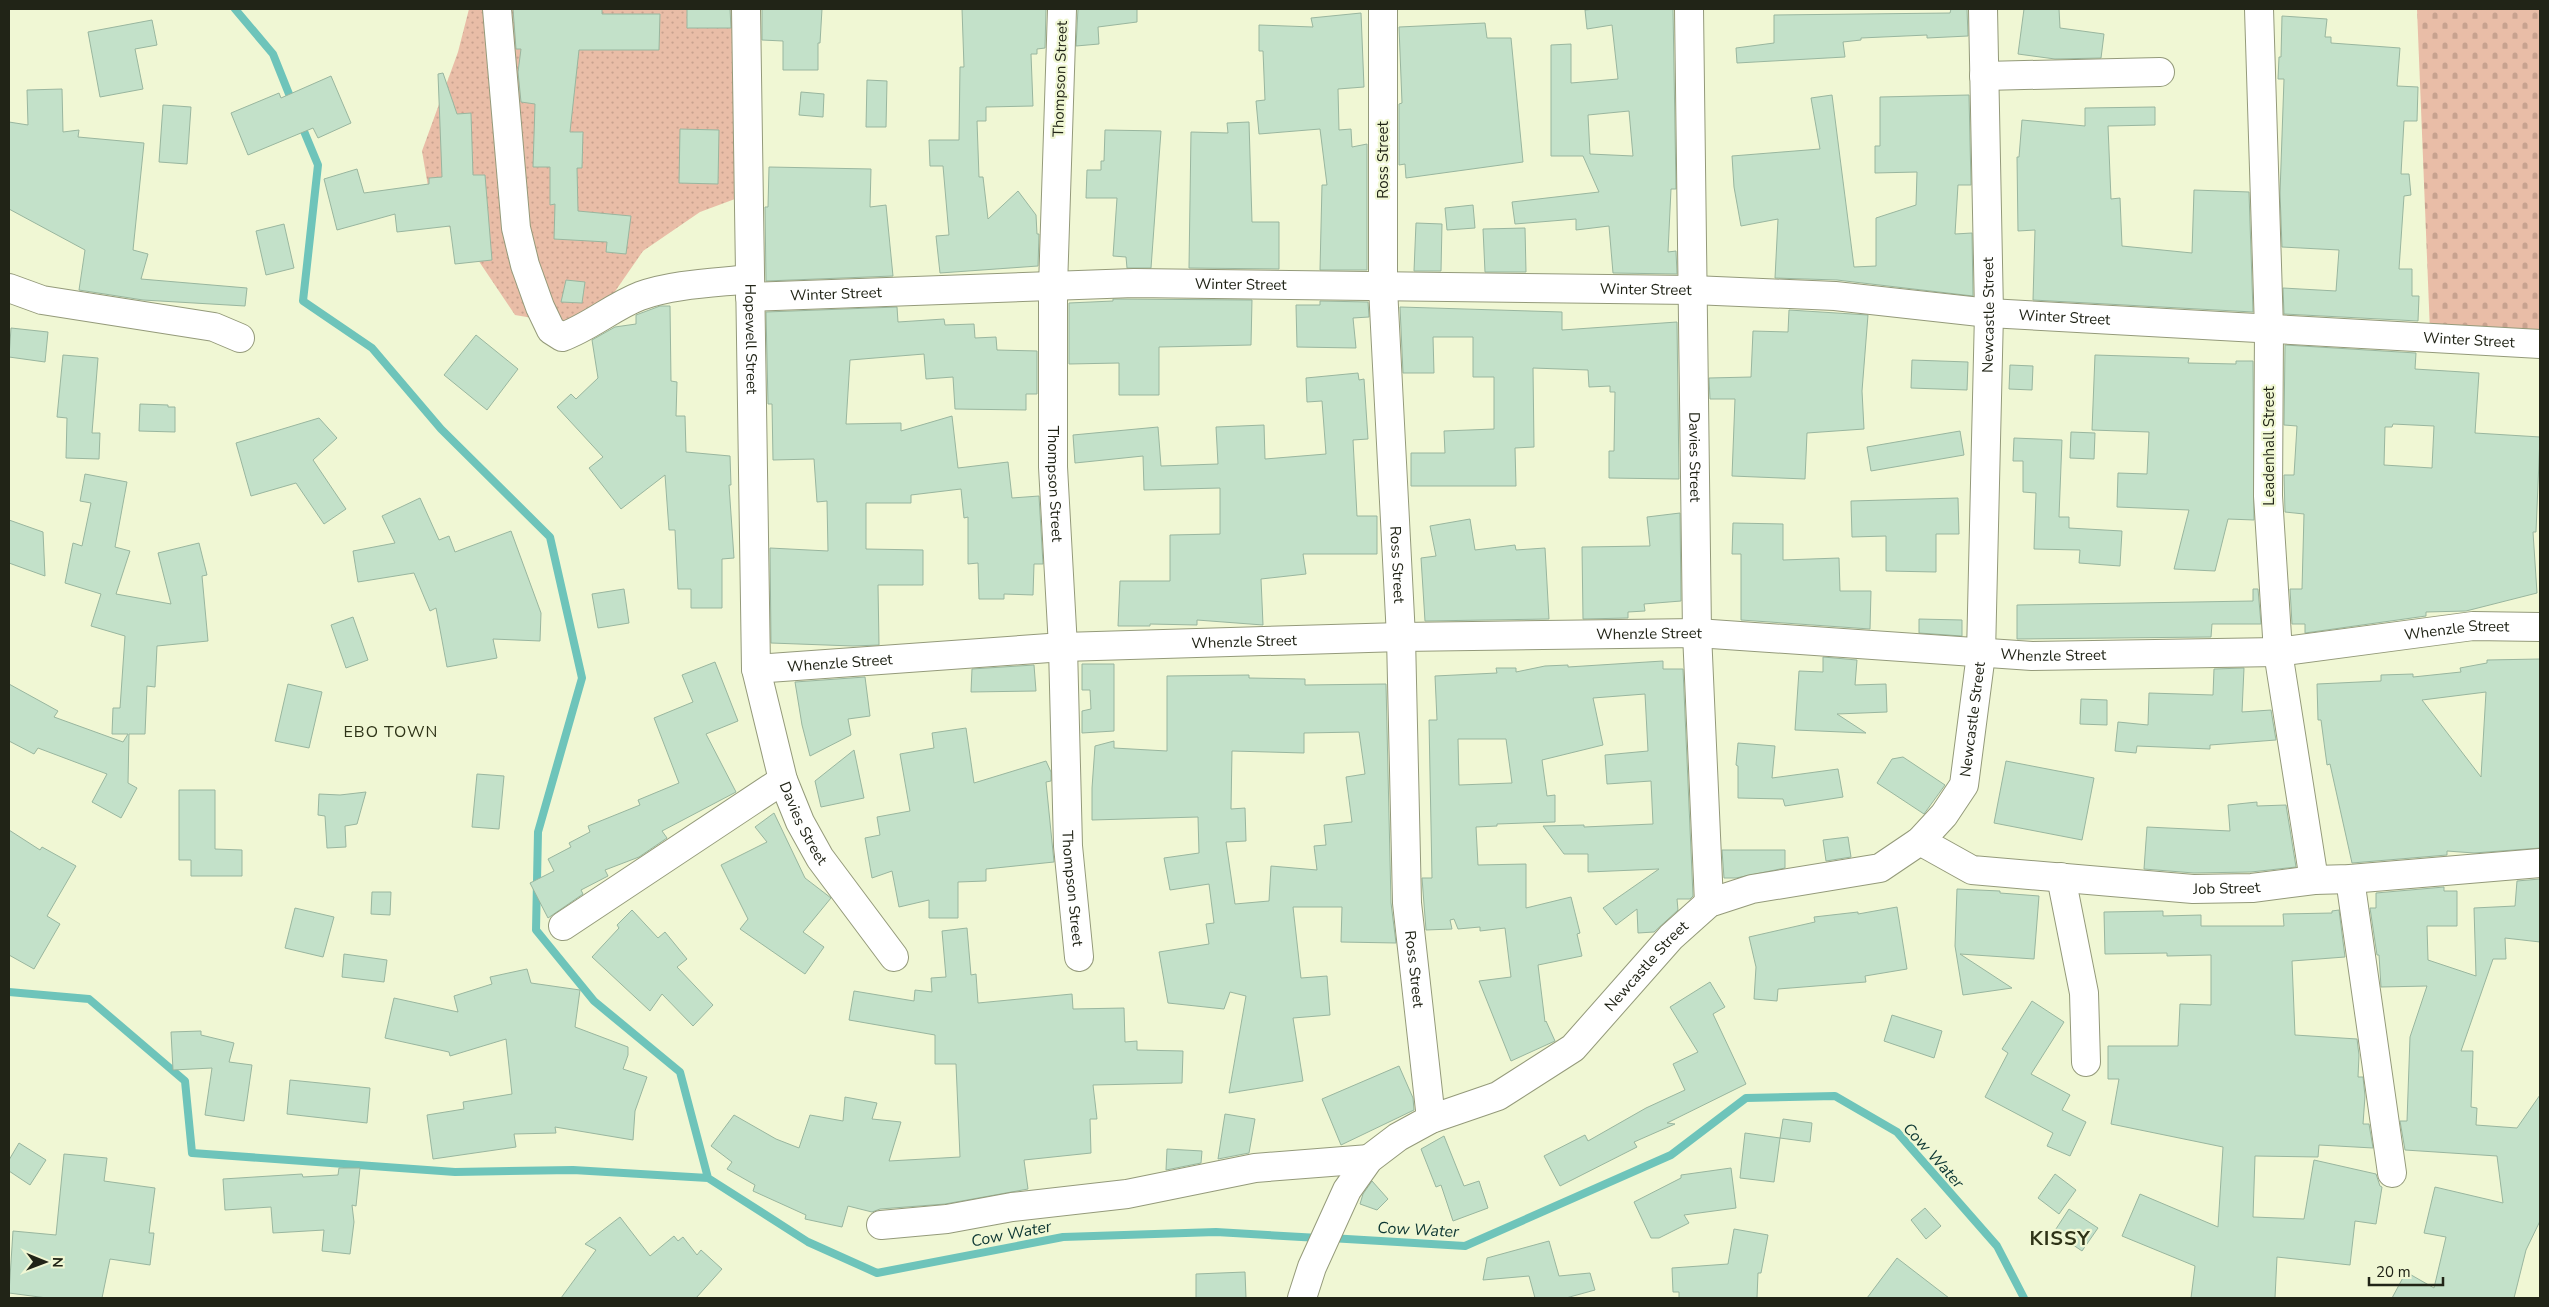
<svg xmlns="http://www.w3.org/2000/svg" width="2549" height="1307" font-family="'Nunito Sans',sans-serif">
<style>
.grass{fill:url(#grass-dots)}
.cemetery{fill:url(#cemetery-stones)}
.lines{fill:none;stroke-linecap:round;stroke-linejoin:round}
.stream{stroke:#6ec4ba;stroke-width:8}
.building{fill:#c3e1c9;stroke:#99b69f;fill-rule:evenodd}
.minor-casing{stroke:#949a7a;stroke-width:30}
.minor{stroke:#fff;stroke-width:28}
.labels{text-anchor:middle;stroke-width:4.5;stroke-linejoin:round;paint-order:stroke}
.street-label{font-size:15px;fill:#212417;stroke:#f0f7d4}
.neighbourhood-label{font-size:16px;letter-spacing:1px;fill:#2e3317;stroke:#f0f7d4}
.water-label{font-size:16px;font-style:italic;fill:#0d3733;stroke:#f0f7d4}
.district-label{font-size:20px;font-weight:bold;letter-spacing:1px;fill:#2e3317;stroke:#f0f7d4}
</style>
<defs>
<pattern id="grass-dots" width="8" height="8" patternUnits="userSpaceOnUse" patternTransform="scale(1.25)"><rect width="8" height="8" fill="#e9bda7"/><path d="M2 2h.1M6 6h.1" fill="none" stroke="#c8a28f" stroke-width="1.8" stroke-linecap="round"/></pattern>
<pattern id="cemetery-stones" width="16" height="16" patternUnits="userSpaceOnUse" patternTransform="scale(1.25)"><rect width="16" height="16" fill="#e9bda7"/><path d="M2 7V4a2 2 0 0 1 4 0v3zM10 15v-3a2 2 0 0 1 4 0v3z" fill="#c8a28f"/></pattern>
</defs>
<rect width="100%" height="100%" fill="#f0f7d4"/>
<path class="grass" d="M469 9H731L743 196 700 212 643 251 607 303 562 323 515 315 470 248 432 210 422 151 458 52Z"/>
<path class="cemetery" d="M2417 9H2540V337L2430 332Z"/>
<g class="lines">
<path class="stream" d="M235 9 273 54 293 104
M301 124 318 165 303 301 372 348 441 429 550 537 582 678 538 832 536 930 594 1001 680 1072 708 1178
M9 992 89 999 185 1081 192 1153 455 1172 573 1170 708 1178 808 1242 877 1273 1063 1237 1216 1232 1319 1238
M1330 1238 1465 1246 1671 1155 1746 1098 1835 1096 1897 1132 1997 1246 2024 1298"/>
</g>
<path class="building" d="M513 9H602V14H660L659 50H579L570 132H583L582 168H577L578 211 631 216 626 254 606 252 607 242 554 239 555 204 550 205V167H533L535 104 521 102 518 72 521 49H516Z
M687 9H730L731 28H687Z
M762 9H822L820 43H818V70H783V41L762 40Z
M962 9H1046L1045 48 1037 49V54H1031L1033 106 986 107V121H977L979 177H983L988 219 1018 191 1036 215 1037 234H1039L1038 266 940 273 936 236 949 235 943 166H930L929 140H959L960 67H964Z
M1078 9H1137V22L1098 27 1099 44 1076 46Z
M1595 9H1673L1676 189H1671L1668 252 1676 251 1677 274 1613 273 1609 226 1576 230V219L1515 224 1512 202 1599 192 1583 156H1551V45L1571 44V83L1618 79 1612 25 1587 29 1585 10ZM1629 111 1633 156 1590 154 1588 115Z
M1951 9H1967L1968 36 1927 38V35L1861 38V40L1843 42 1845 57 1737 63 1736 48 1774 43V15L1950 13Z
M2024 9H2059L2060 28 2104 34 2101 58 2055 59 2018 54Z
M1361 13 1364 87 1338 89 1339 130 1351 129 1352 147 1367 144V270H1320L1322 185H1327L1320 129 1259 134 1256 101 1265 100 1263 51H1259V25L1313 27 1311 18Z
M2282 16 2327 19 2325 37H2331V43L2400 48 2397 86 2418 87 2417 121H2404L2401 174H2409L2411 195 2404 196 2399 269H2412V296H2419L2418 321 2284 314 2283 288 2336 291 2339 250 2282 247 2280 193 2284 79H2278L2279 57H2281Z
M152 20 157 45 135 49 143 89 100 97 88 32Z
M1485 23 1487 38H1511L1523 162 1406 178 1405 164 1399 165V104L1402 103 1399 27Z
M443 73 457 114 471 113 473 175H485L492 260 455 264 450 226 397 232 395 214 337 230 324 179 357 169 364 193 429 184V178L442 177 438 74Z
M331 76 351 123 318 138 313 128 248 155 231 113 279 93 281 98Z
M867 80 887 81 886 127H866Z
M62 89 63 132 79 130 78 137 144 143 133 250 148 254 141 279 247 288 245 306 143 300 79 290 85 250 9 209V122L28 125 27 90Z
M801 92 824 94 823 117 799 115Z
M1832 95 1854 267 1876 266V218L1916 205 1917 172 1875 173V146H1880V97L1969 95 1971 185H1958L1955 234 1972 233 1973 296 1837 280 1775 278 1778 219 1741 226 1734 187 1732 156 1820 149 1811 98Z
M163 105 191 107 187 164 159 162Z
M2155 107V125L2108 126 2111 199 2120 198 2122 246 2192 253 2194 190 2249 192 2253 312 2033 300 2035 230 2018 231 2017 157H2019L2022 120 2085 126V108Z
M1249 122 1252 222H1279V269L1189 268 1191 132 1228 133 1227 123Z
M680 129 719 130 718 184 679 183Z
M1105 130 1161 131 1151 268H1127L1126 257 1113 256 1117 198H1086L1087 170H1101V161H1104Z
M769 167 871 169 870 207 886 205 893 276 766 281 765 207H768Z
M1473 205 1475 228 1447 230 1445 208Z
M1416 223 1442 224 1441 271H1414Z
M284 224 294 268 266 275 256 231Z
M1525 228 1526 272H1485L1483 229Z
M566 280 585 282 582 303 561 302Z
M1113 299 1252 300 1251 345 1159 347V395H1119V363L1069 364V303L1113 301Z
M1320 301 1368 302 1369 317 1353 318 1356 348 1297 347 1296 305H1320Z
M660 306H670L671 381 677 382 676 416H685L686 452 730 456 731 485H729L734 558 722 559V608H691V589H678L675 530H669L665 475 621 509 589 468 603 457 557 407 571 394 576 399 598 378 592 340 615 327 636 324V315Z
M897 307 898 322 944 319 945 325 974 324 975 338 996 337 997 350 1037 351V394H1026V410L955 409 953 377 926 379 924 354 850 360 846 424 901 423V431L952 416 958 468 1008 462 1012 498 1039 496 1043 564H1034L1033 595 1004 594V599H979L978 563 968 564V517L964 518 961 489 911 495V503H866V549L923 550V585H878L879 645 853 646 771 643 770 548 828 551 827 501 817 502 814 459 773 460 772 404H768L766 312Z
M1400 307 1562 312V330L1677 322 1679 479 1609 478V451H1614L1615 392H1610V386L1589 387 1588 370 1533 368 1534 447 1515 448 1516 486H1411V453H1445L1444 431 1494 429V377H1473V337H1433L1434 373H1403Z
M1789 310 1868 315 1862 391 1864 429 1807 433 1805 479 1732 476 1735 399H1710L1709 378 1751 377 1753 331 1788 332Z
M11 328 48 332 45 362 9 357Z
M476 335 518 369 487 410 444 375Z
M2285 345 2416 353 2415 369 2479 373 2475 433 2540 437 2536 532H2533L2537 593 2466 611 2426 612V616L2305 633V624H2292L2290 589H2302L2304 514 2285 512 2284 475H2294L2297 426 2284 425ZM2393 424 2434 426 2432 468 2384 465 2385 427H2392Z
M63 355 98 358 92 433H100L99 459 66 458 67 418 57 417Z
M2095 355 2189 358 2188 363 2236 364V361H2253L2254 520 2228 519 2215 571 2174 569 2189 510 2117 507 2118 473 2147 474 2149 432 2092 430Z
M1912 360 1968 362 1967 390 1911 388Z
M2010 365 2033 366 2032 390 2009 389Z
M1358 373 1359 380 1364 379 1368 439 1353 440 1357 516H1377V554H1303L1306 574 1261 579 1263 625 1197 620V625L1150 624V626H1118L1120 581H1170V535L1220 534V488L1144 490 1143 456 1075 463 1073 435 1158 427 1161 466 1218 464 1216 427 1264 425 1265 459 1326 454 1322 401 1307 402 1306 378Z
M140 404 168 405V407H175V432L139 431Z
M319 418 337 438 313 460 346 509 324 524 296 483 251 496 236 443Z
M1960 431 1964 455 1871 471 1867 447Z
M2071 432 2095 433 2094 459 2070 458Z
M2014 438 2062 440 2059 517H2069V528L2122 531 2120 566 2079 563 2080 550 2034 549 2036 493 2023 492V461H2013Z
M85 474 127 482 115 547 130 551 116 594 171 604 158 553 199 543 207 575 202 576 208 641 157 646 155 687 147 686 145 734H129L128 783 137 788 121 818 92 802 107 774 38 748 34 754 9 741V684L58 711 54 717 123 742 128 734H112L113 708H120L125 636 91 626 101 594 65 583 73 543 82 546 91 503 80 501Z
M420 498 439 540 449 536 455 552 511 531 541 613 540 641 493 639 497 658 447 667 436 608 430 611 414 573 358 582 353 551 395 543 382 516Z
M1958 498 1959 534H1936V572L1886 571V536L1852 537 1851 501Z
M1680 513 1681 601 1644 604 1645 611 1628 612V618L1583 619 1582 547 1650 546 1647 517Z
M1470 519 1475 550 1515 545 1516 550 1545 548 1549 619 1425 621 1421 558 1436 556 1430 526Z
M9 520 43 532 45 576 9 563Z
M1733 523 1783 524V560L1839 558 1840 591H1871L1870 629 1741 620V554H1732Z
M624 589 629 623 598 628 592 594Z
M2253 589H2258L2261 624H2212L2211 637 2017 639V605L2253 601Z
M353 617 368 660 346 668 331 625Z
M1919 619 1962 620V636L1919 633Z
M1823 657 1857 660 1855 685 1886 684 1887 712 1837 714 1866 733 1795 730 1799 671 1823 672Z
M2540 659V848L2474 853 2447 851V855L2352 863 2330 764 2327 765 2321 720H2318L2317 684 2381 681V675L2413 674V677L2461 672 2460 668 2487 663V660ZM2486 692 2481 777 2422 700Z
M1663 661V669H1683L1693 896 1690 899H1677L1678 910 1654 932 1638 933 1637 909 1616 925 1603 908 1659 869 1588 872V854H1564L1543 826 1584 825V827L1653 824 1651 781 1607 784 1605 755 1648 751 1645 694 1593 698 1603 745 1542 760 1547 796 1555 795V822L1497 824V826L1476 827 1478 865 1526 864V908L1571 897 1580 933 1577 934 1582 956 1538 965 1545 1022 1546 1021 1555 1041 1511 1061 1479 981 1511 977 1505 928 1480 931V927L1458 929 1454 919 1450 920 1452 929 1426 930 1422 878H1432L1429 720H1437L1435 676 1497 673 1496 668H1516V672L1545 666 1568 665V667ZM1458 739H1506L1512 783 1459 785Z
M715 662 738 721 706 734 736 792 662 831 667 838 639 857 605 870 608 876 581 890 583 894 548 918 530 883 554 871 548 859 571 847 569 843 590 832 588 826 640 805 638 800 679 783 654 718 693 702 682 675Z
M1082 664H1114V731L1082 733V711L1091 709 1090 690H1082Z
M1034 665 1036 691 971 692 972 669Z
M2244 668 2242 712 2271 710 2276 740 2210 745V749L2137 746 2136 753 2115 751 2118 722 2148 725 2149 693 2213 695 2214 669Z
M1249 675V678L1305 679V685L1386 684 1391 903 1396 943 1341 942 1342 907H1293L1301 978 1327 976 1330 1015 1293 1018 1303 1081 1229 1093 1246 996 1230 992 1224 1009 1168 1003 1159 952 1209 944 1206 924 1214 923 1209 884 1170 890 1164 858 1199 853 1198 817 1092 820V788L1095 746 1114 741V748L1167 751V676ZM1359 732 1365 774 1346 777 1352 822 1324 825 1326 845 1314 846 1317 870 1271 866 1269 901 1235 904 1226 842 1246 841 1245 808 1231 809 1232 751 1304 753V733Z
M865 677 870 716 848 719 851 735 810 756 802 725 795 682Z
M288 684 322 692 309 748 275 741Z
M2081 699 2107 700V725L2080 724Z
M966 728 974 783 1046 761 1051 772V781L1046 782 1054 862 986 869V881L958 882V918H929V900L899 907 892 871 872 878 865 838 880 835 877 817 910 811 900 754 934 748 932 733Z
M1738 743 1775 746 1772 778 1838 769 1843 797 1785 806 1783 799 1738 798V766L1736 765Z
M854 750 864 798 821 807 815 781Z
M1903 757 1945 785 1924 814 1877 783 1892 759Z
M2006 761 2094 778 2082 840 1994 823Z
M477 774 504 776 499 829 472 827Z
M179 790H215V849L242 850V876H191V860H179Z
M366 792 357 824 345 826 346 847 327 848 325 816 318 815 319 794 340 795Z
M2257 802V806L2286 805 2296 867 2251 872 2194 873 2144 869 2147 827 2230 831 2228 805Z
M774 813 805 878 831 898 803 932 824 947 805 974 740 929 748 919 721 865 767 842 755 827Z
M9 830 40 850 42 847 76 866 47 916 60 924 34 969 9 955Z
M1848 837 1851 857 1826 861 1823 840Z
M1722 850H1785V868L1736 878H1724Z
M2540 879V942L2505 938 2506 959H2493L2461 1051H2473L2471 1107 2477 1108 2476 1125 2517 1128 2540 1095V1221L2526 1250 2514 1298H2392L2406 1272 2434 1288 2446 1237 2424 1233 2435 1187 2503 1203 2497 1156 2405 1150 2400 1121H2407L2410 1037 2427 986 2381 987 2379 955H2377L2370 908H2376V893L2444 887V891H2457V926H2427L2428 960 2476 976 2474 908 2515 906 2517 881Z
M1957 889 2000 891V893L2039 896 2034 959 1960 954 2012 988 1963 995 1955 946Z
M372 892H391L390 915 371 914Z
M1897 907 1907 969 1865 976 1866 982 1778 989 1777 1001 1754 999 1756 967 1749 937 1815 922 1814 917 1858 912V914Z
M295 908 334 917 323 957 285 948Z
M632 910 658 938 665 932 687 959 677 967 713 1005 693 1026 662 994 650 1011 592 957 619 928 617 925Z
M2339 910 2345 957 2292 961 2295 1035 2357 1039 2359 1055 2358 1077H2363L2365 1096 2363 1124H2369L2373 1148 2319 1145 2318 1157 2255 1156 2253 1217 2304 1219 2314 1160 2376 1174 2380 1186 2382 1187 2376 1224 2355 1221 2350 1265 2277 1257 2275 1298H2191L2195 1266 2122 1236 2140 1194 2218 1227 2223 1147 2111 1124 2119 1079H2108V1046H2178L2180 1004 2211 1005V955L2167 956V953L2105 954 2104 912 2163 911V916L2201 915V926H2284L2283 914 2332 913V911Z
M967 928 971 975 976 974 978 1003 1072 994 1073 1009 1124 1008 1125 1042 1137 1041V1050L1183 1051 1182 1083 1093 1085 1097 1119H1090L1091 1153 1024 1160 1028 1189 945 1204 880 1209 872 1212 848 1206 842 1227 805 1219 806 1215 753 1191 755 1185 727 1169 732 1162 711 1146 734 1115 776 1139 799 1148 810 1115 843 1121 845 1097 877 1103 872 1119 901 1122 889 1161 960 1157 956 1064H935V1035L849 1020 854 991 914 1001 915 990 932 992 931 978 946 977 942 931Z
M344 954 387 960 384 982 342 977Z
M527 969 531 983 580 990 575 1027 628 1047V1055L623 1069 647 1077 635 1111 633 1140 555 1127 556 1133 514 1134 516 1147 433 1159 427 1115 464 1109 463 1102 512 1094 506 1039 450 1056 449 1052 385 1038 394 998 458 1012 454 996 492 984 490 977Z
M1710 982 1725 1007 1713 1014 1746 1084 1667 1123 1675 1124 1634 1142 1637 1147 1560 1186 1544 1156 1585 1135 1588 1141 1646 1108 1685 1090 1673 1064 1698 1052 1670 1007Z
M2032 1001 2064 1022 2031 1074 2070 1095 2062 1110 2086 1122 2070 1156 2047 1146 2053 1133 1985 1097 2008 1053 2002 1049Z
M1892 1015 1942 1031 1934 1058 1884 1041Z
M201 1031V1035L234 1043 229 1062 252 1065 244 1121 205 1115 212 1068 173 1070 171 1032Z
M1399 1066 1413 1098 1414 1110 1341 1145 1322 1099Z
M290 1080 370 1088 367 1123 287 1114Z
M1225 1114 1255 1119 1249 1153 1218 1159Z
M1783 1119 1812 1123 1810 1142 1780 1138Z
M1745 1133 1780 1138 1774 1182 1740 1178Z
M1444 1136 1464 1186 1479 1181 1488 1208 1453 1221 1441 1185 1436 1187 1421 1149Z
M19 1143 46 1160 30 1185 9 1171V1160Z
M1167 1149 1202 1151 1201 1163 1166 1170Z
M64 1154 107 1158 104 1181 155 1188 149 1233H154L150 1265 110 1259 102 1298H47L9 1293 13 1231 56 1235Z
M339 1168H360L356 1206 352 1205 354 1222 350 1254 322 1251 324 1230 273 1233 271 1207 225 1210 223 1179 302 1174 303 1177 338 1175Z
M1731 1168 1736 1208 1684 1215 1689 1223 1659 1238H1651L1634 1202 1681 1178V1175Z
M2055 1174 2076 1190 2059 1214 2038 1198Z
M1372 1181 1388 1199 1377 1210 1360 1204 1363 1194Z
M1925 1208 1941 1226 1926 1239 1911 1220Z
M2069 1209 2098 1228 2082 1251 2054 1232Z
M620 1217 650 1256 674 1236 678 1241 683 1237 697 1255 701 1250 722 1269 696 1298H561L596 1250 585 1244Z
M1734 1229 1768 1235 1761 1273H1758L1757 1298H1679V1292H1673L1672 1268 1728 1264Z
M1549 1241 1559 1276 1590 1273 1595 1290 1566 1298H1535L1529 1276 1483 1280 1487 1258Z
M1897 1258 1949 1298H1867Z
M1245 1272 1246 1298H1196V1274Z"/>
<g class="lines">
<defs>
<g id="minor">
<path d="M497 9 516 228 525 265 540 307 551 330 562 337C590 327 612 307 640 296 674 284 714 283 750 279"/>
<path id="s1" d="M746 9 756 669 783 780 800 822 820 858 894 957"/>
<path id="s2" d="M1062 9 1053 287V467L1063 647 1068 846 1079 957"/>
<path id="s3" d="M1383 9V288L1401 637 1407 903 1431 1119"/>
<path id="s4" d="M1689 9 1697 633 1709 903"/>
<path d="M2259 9 2269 329 2268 496 2278 652 2314 880"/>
<path d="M1984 76 2160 72"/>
<path d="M9 288 42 300 214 327 240 338"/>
<path id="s5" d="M750 297 1134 283 1693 290 1835 296 1989 313 2540 344"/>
<path id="s6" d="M756 669 1063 647 1401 637 1697 633 2032 656 2278 652 2473 626 2540 627"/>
<path id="s7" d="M1920 841 1972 870 2193 889 2252 888 2314 880 2350 879 2540 863"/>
<path d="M2061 877 2084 993 2086 1062"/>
<path d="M2350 879 2392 1173"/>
<path d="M563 926 783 780"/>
<path d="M881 1225 947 1219 1012 1207 1127 1194 1255 1168 1369 1159"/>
<path id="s8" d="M1302 1298 1312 1267 1347 1190 1369 1159 1398 1137 1431 1119 1498 1096 1573 1048 1671 937 1709 903 1752 889 1880 868 1920 841 1944 815 1964 785 1981 654 1989 313 1983 9"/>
</g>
</defs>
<use href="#minor" class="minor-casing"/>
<use href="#minor" class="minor"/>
</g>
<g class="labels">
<g class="street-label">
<text transform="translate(1060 79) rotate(-88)" y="5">Thompson Street</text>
<text transform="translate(1383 160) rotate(-90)" y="5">Ross Street</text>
<text dy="5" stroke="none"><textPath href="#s5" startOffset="491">Winter Street</textPath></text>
<text dy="5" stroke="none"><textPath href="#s5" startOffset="896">Winter Street</textPath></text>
<text dy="5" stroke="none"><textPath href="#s5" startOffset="86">Winter Street</textPath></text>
<text dy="5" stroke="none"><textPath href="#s8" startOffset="1354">Newcastle Street</textPath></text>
<text dy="5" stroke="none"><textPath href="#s5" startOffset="1316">Winter Street</textPath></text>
<text dy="5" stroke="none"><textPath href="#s1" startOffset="330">Hopewell Street</textPath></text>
<text dy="5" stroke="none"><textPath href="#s5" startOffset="1721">Winter Street</textPath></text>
<text transform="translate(2269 446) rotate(-90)" y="5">Leadenhall Street</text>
<text dy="5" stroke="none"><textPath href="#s4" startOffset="448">Davies Street</textPath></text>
<text dy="5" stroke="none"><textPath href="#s2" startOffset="475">Thompson Street</textPath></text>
<text dy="5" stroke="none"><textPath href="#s3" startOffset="556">Ross Street</textPath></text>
<text dy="5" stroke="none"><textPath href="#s6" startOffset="1704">Whenzle Street</textPath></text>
<text dy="5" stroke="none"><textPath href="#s6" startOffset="894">Whenzle Street</textPath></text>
<text dy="5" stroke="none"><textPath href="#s6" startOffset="489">Whenzle Street</textPath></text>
<text dy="5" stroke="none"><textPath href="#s6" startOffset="1299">Whenzle Street</textPath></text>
<text dy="5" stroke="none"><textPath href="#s6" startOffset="84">Whenzle Street</textPath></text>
<text dy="5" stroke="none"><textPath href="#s8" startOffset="949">Newcastle Street</textPath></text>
<text dy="5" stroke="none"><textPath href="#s1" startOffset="822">Davies Street</textPath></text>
<text dy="5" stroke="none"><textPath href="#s7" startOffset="315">Job Street</textPath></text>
<text dy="5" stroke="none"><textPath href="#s2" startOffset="880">Thompson Street</textPath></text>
<text dy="5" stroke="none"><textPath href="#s8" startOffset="499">Newcastle Street</textPath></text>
<text dy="5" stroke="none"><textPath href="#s3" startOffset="961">Ross Street</textPath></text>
</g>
<g class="neighbourhood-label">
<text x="391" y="737">EBO TOWN</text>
</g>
<g class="water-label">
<text transform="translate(1934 1155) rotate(48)" y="6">Cow Water</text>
<text transform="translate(1418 1229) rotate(3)" y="6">Cow Water</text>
<text transform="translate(1011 1233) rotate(-11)" y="6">Cow Water</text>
</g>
<g class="district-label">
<text x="2060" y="1245">KISSY</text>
</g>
</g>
<rect width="2549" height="1307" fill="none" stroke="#212417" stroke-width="20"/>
<g transform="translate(45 1262) rotate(91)" stroke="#f0f7d4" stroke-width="4" paint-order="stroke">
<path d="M0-4L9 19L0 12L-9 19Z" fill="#212417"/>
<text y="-8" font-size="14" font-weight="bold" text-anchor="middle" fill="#212417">N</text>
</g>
<path d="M2369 1277v8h74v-8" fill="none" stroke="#212417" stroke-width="2.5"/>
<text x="2376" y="1277" font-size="15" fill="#212417" stroke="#f0f7d4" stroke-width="4" paint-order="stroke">20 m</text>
</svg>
